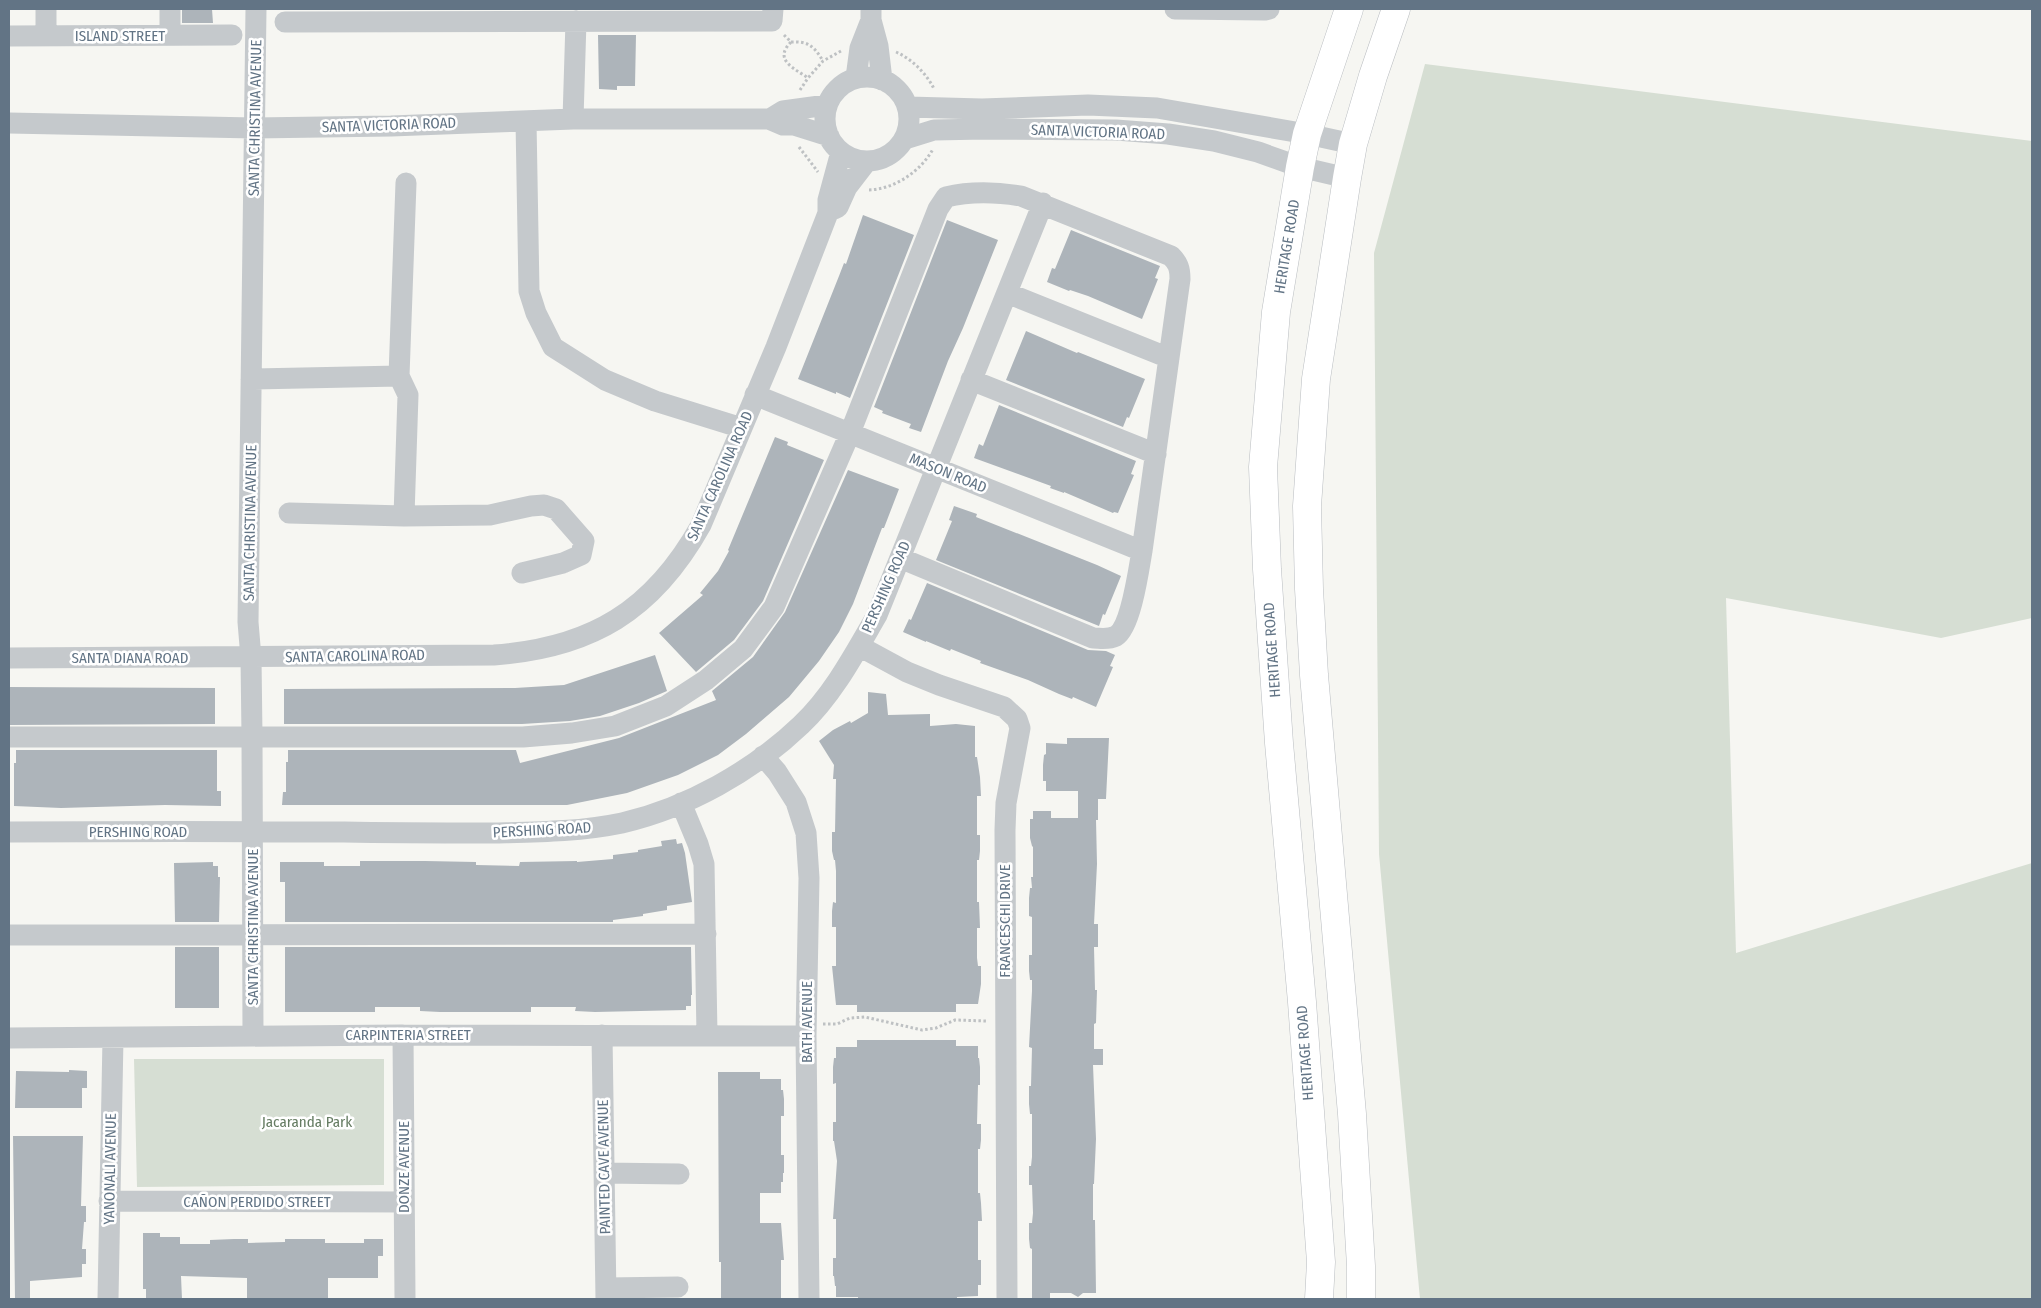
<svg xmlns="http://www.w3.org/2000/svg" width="2041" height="1308" font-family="'Fira Sans Condensed',sans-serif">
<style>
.green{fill:#d6ded3}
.building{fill:#adb4ba}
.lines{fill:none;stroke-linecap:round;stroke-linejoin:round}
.major-casing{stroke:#b8bcc0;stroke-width:29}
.path{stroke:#bec1c3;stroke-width:3;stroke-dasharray:2.5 2.5;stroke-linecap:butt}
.minor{stroke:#c5c9cc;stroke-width:21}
.major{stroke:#fff;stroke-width:28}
.labels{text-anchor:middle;stroke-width:5;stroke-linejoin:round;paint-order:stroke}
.street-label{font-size:15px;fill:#627485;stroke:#fff}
.park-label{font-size:15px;fill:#657c62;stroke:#fff}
</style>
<rect width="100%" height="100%" fill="#f6f6f2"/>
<path class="green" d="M1425 64 2032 141V618L1941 638 1726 598 1736 953 2032 863V1299H1420L1379 854 1374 253Z
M134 1059H384V1185L137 1187Z"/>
<path class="building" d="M182 9H212L213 23H182Z
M598 35H636L635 86H617V90L599 89Z
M863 215 914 235 850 398 836 392V394L798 379 839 276 844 263 846 264Z
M947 220 998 240 963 328 948 361 921 432 909 428 911 424 882 413 883 411 874 407Z
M1071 230 1160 266 1155 278 1158 279 1142 319 1088 296 1070 290 1069 291 1047 282 1052 268 1055 269Z
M1026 331 1077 353 1078 352 1145 379 1129 418 1127 417 1123 427 1006 380Z
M999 405 1136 461 1131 474 1134 475 1118 513 1114 512 1113 513 1064 492V493L1050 488 1051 486 974 458 979 444 983 446Z
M775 437 788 442 787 445 824 460 763 601 734 640 696 672 659 633 703 595 700 593 718 571 729 551 728 550Z
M848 470 899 489 884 528H882L853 604 839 632 819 661 789 697 746 734 718 755 678 775 627 793 567 805H282L283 792H286V762H288V750H516L520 763 619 738 716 700 712 691 753 657 785 612Z
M954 506 977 514 976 517 1097 565 1121 576 1105 615 1103 614 1099 626 936 560 952 521 949 520Z
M927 583 1088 650 1106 651 1115 655 1110 666 1113 667 1096 707 1073 697 1072 699 1059 694 1028 680 980 663 981 661 951 649 950 651 926 641V642L903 632 909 619 911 620Z
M655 655 667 691 639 703 600 716 570 721 522 724H284V689L515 688 564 685Z
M9 687 215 688V724L9 725Z
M868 692 886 694 888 715 930 714V726L956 724 975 726V757H977L980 777 981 796H977V835H980V851L979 860H977V902H979L980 928H977V958L978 966H981V984L978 1004H956V1012H857V1005H836L832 966H836V927H832V911L833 902 836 903V871L835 860H834L832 851V832H835L836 779H833L834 765 819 741 833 730 850 721 851 723 868 713Z
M1067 738H1109L1106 799H1098V820H1096L1097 864 1094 924H1098V947H1094L1095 990H1097L1096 1023 1094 1024V1049H1103V1065H1093L1096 1139 1094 1184H1093V1220H1095L1096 1293H1083L1078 1297 1071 1293H1050V1299H1032V1249L1030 1248 1029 1239V1223H1032L1033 1213 1032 1185H1029V1166H1031L1032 1157V1114H1030L1029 1104V1086H1031L1032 1048 1029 1047 1032 991V980H1030L1029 971V955H1032V917L1029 916V898L1030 888H1032L1031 877H1033V847L1032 846 1030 838V819H1033V811H1051V818H1078V791H1046V781H1043V765L1044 755 1046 754V743L1067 744Z
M16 750H217V791H221V806L165 805 61 808 14 806V763H16Z
M676 839 677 844 682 843 685 853 692 902 667 906V910L643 914V916L613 920V922H285V882H280V862H324V866H360V861H425L476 862V865L519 866 520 862 577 861V862L613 859V855L638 852V850L662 846 661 841Z
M213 862V866H218V877H220L219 922H175L174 863Z
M175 947H219V1008H175Z
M285 947H691L692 995H691V1006H686V1010L595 1012 575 1011 576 1007H531V1012H440L420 1011V1007H375V1012H285Z
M857 1040H956V1046H978V1058H979L980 1067V1085H978L977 1124H981V1140L980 1149H978V1193H980L981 1203 982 1221H978V1260H981V1285H978V1296L957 1297V1299H858V1297H836V1286H835L834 1276H833V1258H836V1219H833L837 1161 834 1141H833V1122H836V1083L833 1084V1067L834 1058H836V1047H857Z
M69 1070 87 1071V1088H82V1108H15L16 1071 69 1072Z
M718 1072H760V1079H781V1090H783L784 1099V1116H781V1155H784V1173H783V1182H781V1193H760V1223H781L784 1260H781V1299H721V1262H719Z
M13 1136H83L81 1206H86V1222H84L82 1249H86V1264H82V1277L30 1281V1299H15Z
M143 1233H160V1237H180V1244H210V1240L234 1239H248V1243L285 1242V1239H325V1243H364V1239H383V1256H378V1278H328V1299H247V1278L181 1276 182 1299H146V1289H143Z"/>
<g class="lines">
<defs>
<g id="major">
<path id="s1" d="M1319 1299 1321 1262 1302 1002 1279 743 1267 569 1263 467 1276 312 1300 167 1307 134 1349 9"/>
<path d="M1361 1299V1266L1352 1114 1314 675 1309 589 1307 506 1316 379 1347 178 1353 144 1373 76 1396 9"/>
</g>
</defs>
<use href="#major" class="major-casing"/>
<path class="path" d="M784 35 791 42C773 60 794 68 808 78L823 61 841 51
M791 42C808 41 814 46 823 61
M896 52C912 59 927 74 934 89
M800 90 808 78
M799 147 818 172
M869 190C895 189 921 171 933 149
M823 1024H837L850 1018 865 1017 922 1030 936 1028 955 1020 987 1021"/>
<path class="minor" d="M46 9V36
M170 9V35
M871 9V20L878 46 882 80
M1175 9 1265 10 1269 9
M285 22 772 21 773 9
M9 36 232 35
M825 119a42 42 0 1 1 84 0a42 42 0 1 1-84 0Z
M856 78 860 48 871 20
M908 107 982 109 1088 105 1157 108 1307 134 1353 144
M573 119 576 21
M770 119 783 111 827 105
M526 121 529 291 536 313 553 347 605 380 655 401 742 428
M9 123 254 128 391 126 573 119H769L783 125H794L829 136
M905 139 934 130 985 129 1116 130 1168 134 1214 141 1258 152 1300 167 1347 178
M834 209 838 207 847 187 867 161
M1007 293 1169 358
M251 379 399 376
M971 380 1156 454
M755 395 1142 551
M289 513 404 516 408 395 399 376 406 183
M404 516 490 515 531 506 544 505 556 509 584 541 581 555 563 563 522 573
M859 646 907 672 939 685 1004 707 1017 719 1020 728 1006 803 1005 830 1007 1299
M9 658 494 655C591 648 653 611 701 525L776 347 828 213V200L841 152
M9 737H523L572 733 615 726 666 706 706 680 743 649 774 607 850 433 938 209 946 197C971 191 996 192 1021 196L1171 256C1178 263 1180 268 1180 279L1142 551C1139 568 1131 627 1116 636 1108 640 1100 638 1093 638L900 558
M763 756 777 772 796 802 806 833 809 878 806 1036 809 1299
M681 803 698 844 704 864 707 1035
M9 832C121 832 232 831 344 832 394 833 443 833 493 833 536 832 579 832 622 823 687 808 753 771 801 725 833 695 855 653 877 615L1043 203
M9 935 706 934
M403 1035 405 1299
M602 1035 606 1299
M253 1036 252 736 251 658 248 622 256 9
M9 1038 403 1035 806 1036
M604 1173 679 1174
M109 1201 404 1202
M606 1288 678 1287
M108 1299 113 1038"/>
<use href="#major" class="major"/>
</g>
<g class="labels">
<g class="street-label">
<text x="120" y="41">ISLAND STREET</text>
<text transform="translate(255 118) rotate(-89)" y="5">SANTA CHRISTINA AVENUE</text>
<text transform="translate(389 125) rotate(-2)" y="5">SANTA VICTORIA ROAD</text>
<text transform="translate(1098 132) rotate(2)" y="5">SANTA VICTORIA ROAD</text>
<text dy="5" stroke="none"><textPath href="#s1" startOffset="1056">HERITAGE ROAD</textPath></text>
<text transform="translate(948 473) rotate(22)" y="5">MASON ROAD</text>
<text transform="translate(720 476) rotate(-66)" y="5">SANTA CAROLINA ROAD</text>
<text transform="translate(250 523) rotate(-89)" y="5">SANTA CHRISTINA AVENUE</text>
<text transform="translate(886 587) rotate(-66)" y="5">PERSHING ROAD</text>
<text transform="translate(1272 650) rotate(-94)" y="5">HERITAGE ROAD</text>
<text transform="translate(355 656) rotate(-1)" y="5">SANTA CAROLINA ROAD</text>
<text x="130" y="663">SANTA DIANA ROAD</text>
<text transform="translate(542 830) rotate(-3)" y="5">PERSHING ROAD</text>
<text x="138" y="837">PERSHING ROAD</text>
<text transform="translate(1005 921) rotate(-90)" y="5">FRANCESCHI DRIVE</text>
<text transform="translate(253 927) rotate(-90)" y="5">SANTA CHRISTINA AVENUE</text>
<text transform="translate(807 1022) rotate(-90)" y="5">BATH AVENUE</text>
<text x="408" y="1040">CARPINTERIA STREET</text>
<text transform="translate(1305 1053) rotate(-94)" y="5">HERITAGE ROAD</text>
<text transform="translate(404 1167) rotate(-90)" y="5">DONZE AVENUE</text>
<text transform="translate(604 1167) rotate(-91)" y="5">PAINTED CAVE AVENUE</text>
<text transform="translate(110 1169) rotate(-89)" y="5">YANONALI AVENUE</text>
<text x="257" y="1207">CAÑON PERDIDO STREET</text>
</g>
<g class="park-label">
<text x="307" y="1127">Jacaranda Park</text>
</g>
</g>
<rect width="2041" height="1308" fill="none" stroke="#627485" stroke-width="20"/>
</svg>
